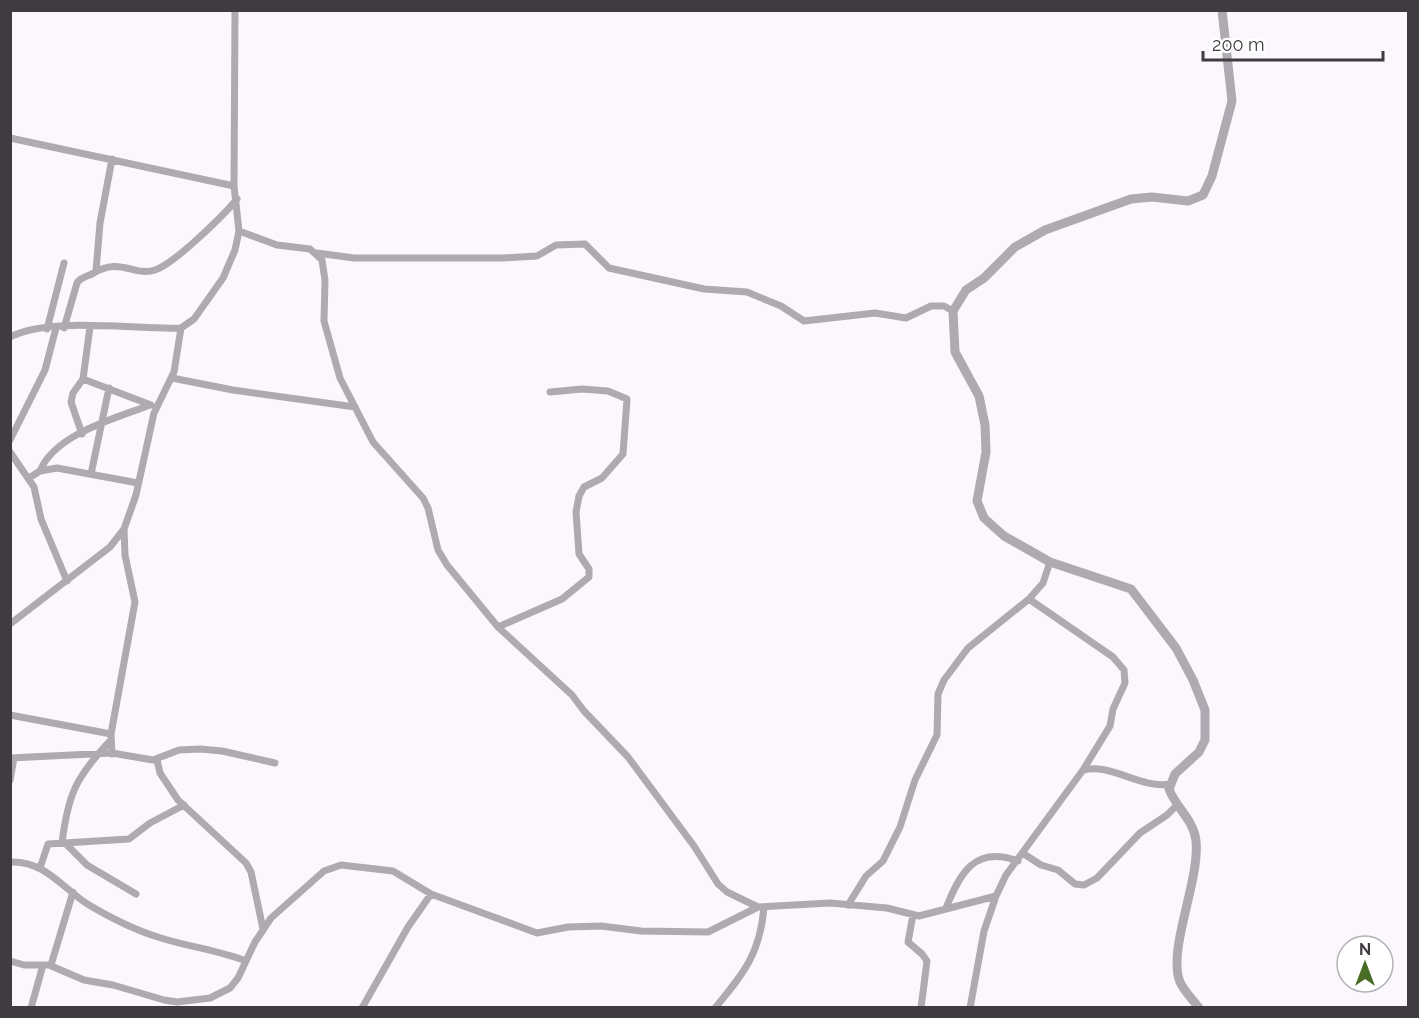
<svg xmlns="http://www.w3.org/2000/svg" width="1419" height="1018" font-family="Raleway,sans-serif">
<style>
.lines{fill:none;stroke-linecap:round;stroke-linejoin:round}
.minor{stroke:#aeaab1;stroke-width:7}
.tertiary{stroke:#aeaab1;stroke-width:9}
</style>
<rect width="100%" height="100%" fill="#fbf7fd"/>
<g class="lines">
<path class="minor" d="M10 138 234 186
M239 231 277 245 310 249 322 260 325 280 324 321 340 378 373 442 423 498 428 508 438 550 447 565 498 627 572 695 584 711 628 757 694 846 718 884 727 892 758 907 830 903 887 908 919 916 996 896
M317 253 354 258H503L537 256 556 245 585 244 609 268 704 289 747 292 781 306 804 321 875 313 906 318 931 306H944L953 311
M96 271 100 223 112 159
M64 328 77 283C81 277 86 277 92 274 120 256 134 277 155 270 174 264 224 215 237 199
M47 329 64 263
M10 337C51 316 134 330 181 328L194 319 223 278 235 250 239 231 234 186 235 10
M172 378 233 390 355 407
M83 379 151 405
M82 434 71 402 73 393 83 379 90 327
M10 440 45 370 56 328
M10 452 34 487 41 519 67 581
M40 471C55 434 116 418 150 405
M91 474 109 388
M29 478 40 471 57 468 138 483
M1029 599 1113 657 1124 670 1125 683 1113 709 1110 726 1083 770
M10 624 110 547 124 529 136 495 154 413 174 372 181 328
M498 627 562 599 589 577V569L579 554 576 512 579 496 584 487 602 478 623 454 627 399 608 391 582 389 550 392
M10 715 111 734
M112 754 111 734 135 602 125 555 124 529
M10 758 112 753 153 760 179 750 200 749 222 751 275 763
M157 760 160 773 178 800 246 863 251 872 263 929
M10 780 14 758
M62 843C68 794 76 777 110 741
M65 843 87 865 136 894
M1024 854 1041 865 1058 870 1075 884 1084 885 1097 878 1140 833 1167 815 1177 805
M10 862C45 860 63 889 89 905 111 918 137 931 161 938 189 947 218 950 246 961
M40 868 48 844 129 839 150 823 184 805
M848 905 866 876 883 861 900 827 915 780 937 735 938 694 944 680 968 648 1029 599 1043 583 1050 562
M946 908C960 873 975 845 1018 861
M913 915 908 942 922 954 927 961 921 1008
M10 961 24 965H49L84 980 113 985 164 1000 177 1002 210 998 230 988 238 978 255 942 271 918 324 871 341 865 393 871 431 894 537 933 568 927 601 926 641 931 708 932 758 907
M51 965 73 892
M31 1008 43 965
M362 1008 408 927 431 894
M715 1008C744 973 760 954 764 907
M970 1008 984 931 996 896 1006 875 1083 770C1112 763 1140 789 1170 784"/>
<path class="tertiary" d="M1199 1008C1193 1000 1184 991 1180 982 1167 950 1200 881 1196 841 1194 820 1176 808 1169 789L1175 774 1199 752 1205 740V710L1193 680 1176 648 1131 589 1050 562 1004 536 984 518 977 501 986 452 985 425 979 396 955 352 953 311 966 290 984 278 1015 247 1045 230 1131 199 1152 197 1188 201 1203 195 1212 176 1232 101 1222 10"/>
</g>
<rect width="1419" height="1018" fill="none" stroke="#3f3b41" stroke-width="24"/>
<g transform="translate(1365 964)"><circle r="28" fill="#ffffff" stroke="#b2b1b3" stroke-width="1.5"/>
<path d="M0-4.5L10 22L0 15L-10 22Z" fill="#496d27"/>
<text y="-9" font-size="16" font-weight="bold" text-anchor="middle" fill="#3f3b41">N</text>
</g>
<path d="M1203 51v9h180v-9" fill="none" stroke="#3f3b41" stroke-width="3"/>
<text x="1212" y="51" font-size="18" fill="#3f3b41" stroke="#ffffff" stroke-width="4.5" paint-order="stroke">200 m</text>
</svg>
